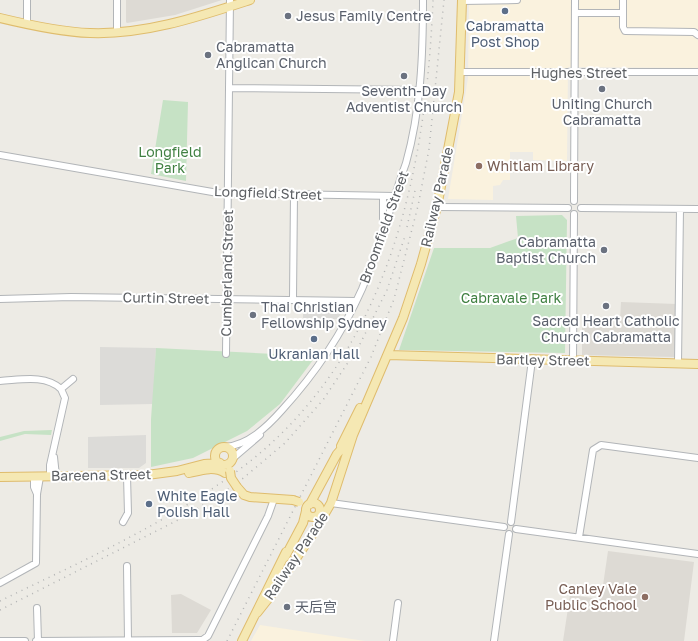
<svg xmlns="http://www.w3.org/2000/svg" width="698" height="641" font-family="'Golos Text','Noto Sans SC',sans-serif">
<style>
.commercial{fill:#faf2de}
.industrial{fill:#dcdbd8}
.education{fill:#dddad4}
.green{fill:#c6e2c5}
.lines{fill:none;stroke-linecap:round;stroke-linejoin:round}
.minor-casing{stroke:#b2b5b8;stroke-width:8}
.major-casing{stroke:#dfbc6d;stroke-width:10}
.minor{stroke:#fff;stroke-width:6}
.major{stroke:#f5e8b3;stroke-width:8}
.rail{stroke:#b3b4b4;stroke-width:1.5;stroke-dasharray:1 5;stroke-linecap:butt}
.major-bridge-casing{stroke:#dfbc6d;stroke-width:10;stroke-linecap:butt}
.major-bridge{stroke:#f5e8b3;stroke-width:8}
.service-dot{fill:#5c6f8a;stroke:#fff;stroke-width:1.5}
.worship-dot{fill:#6b7280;stroke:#fff;stroke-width:1.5}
.education-dot{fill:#8d6e63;stroke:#fff;stroke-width:1.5}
.labels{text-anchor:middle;stroke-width:4;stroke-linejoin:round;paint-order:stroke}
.worship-label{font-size:14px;fill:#5b616d;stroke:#fff;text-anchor:start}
.service-label{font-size:14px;fill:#4e5e75;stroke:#fff}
.street-label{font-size:14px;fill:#5d6064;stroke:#fff}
.park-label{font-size:14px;fill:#408042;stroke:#fff}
.education-label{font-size:14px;fill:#785e54;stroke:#fff;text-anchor:start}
</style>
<rect width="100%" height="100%" fill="#edebe5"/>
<path class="commercial" d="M469 0H698V68L568 67 567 161 533 160V152H510V180H503L500 185 493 186V200L448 199 468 78Z
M260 625 365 641H251Z"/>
<path class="industrial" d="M303 307H343V309L338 319H303Z
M100 347 156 348 153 404 100 405Z
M146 435V463L139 468H88V437Z"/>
<path class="education" d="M126 0H222L175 15 127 23 126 22Z
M621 302 677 304 674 357 582 355V320L620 319Z
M608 551 694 562 684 641H563L570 595 601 599Z
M181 594 211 610 197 633H172L171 595Z"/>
<path class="green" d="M163 100 188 102 186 181 151 174Z
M562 215 567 220 565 353 399 350 434 248H490L518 238 516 216Z
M156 348 316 356 280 404 247 431 193 458 151 467V419Z
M52 430 51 435 25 434 0 441V437L24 431Z"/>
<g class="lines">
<defs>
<path id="minor" d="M623 0V27L625 31 694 32 698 35
M462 1 517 0
M576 13H623
M27 24V0
M117 32V0
M461 72H698
M229 88 419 90
M0 155 218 193 395 196
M383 196V221
M574 201 575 0
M437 207 568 208
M581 208 698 209
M0 299 71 297 356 301
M293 299 294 194
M226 354 230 0
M573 361 574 214
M678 363 680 209
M0 381C20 380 45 374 61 389
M225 447C248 445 267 427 282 410 315 374 342 334 362 289 379 248 391 205 406 163 421 110 423 54 423 0
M54 457 56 476
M232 459 260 435
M50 476V465L65 398 61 389 73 379
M34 477V487L37 494
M331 503 504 527
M123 522 128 513 127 476
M511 522 532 360
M516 529 698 554
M579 537 593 450 601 445 698 458
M127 566 128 640
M0 583 36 563 37 494 40 477
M37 608 38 641
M0 641H25
M36 641 201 640
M201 641 208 636 268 516 274 499
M393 641 398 603
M494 641 509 534"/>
<path id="major" d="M0 18C29 25 60 32 90 33 145 35 198 17 250 0
M388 355 698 364
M341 446 360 408
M215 456a9 9 0 1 1 18 0a9 9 0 1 1-18 0Z
M189 473C202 470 214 466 225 473
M0 477 147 475 177 471 204 464 220 463
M237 487 244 495 250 497 293 500
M306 510a7 7 0 1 1 14 0a7 7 0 1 1-14 0Z
M310 504 337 454 352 437
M285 557 303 523 306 511
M257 613 272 594 316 529 331 503 353 435 403 318 421 264 437 207 459 92 462 0
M242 641 286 552"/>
</defs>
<use href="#minor" class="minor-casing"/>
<use href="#major" class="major-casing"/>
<use href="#minor" class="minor"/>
<use href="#major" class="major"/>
<path class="rail" d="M407 227 416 186
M0 601C80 562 164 525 236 472 387 362 426 176 433 0
M0 610 184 517 235 485 285 443 323 400 359 346 387 290 405 236
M227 641 371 357 394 299 418 206 429 149 444 0"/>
<defs>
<path id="major-bridge" d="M230 471 231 478 237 487
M293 500 299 502"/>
</defs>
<use href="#major-bridge" class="major-bridge-casing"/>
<use href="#major-bridge" class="major-bridge"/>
</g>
<g class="service-dot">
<circle cx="505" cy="11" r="4"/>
<circle cx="314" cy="339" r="4"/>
<circle cx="149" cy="504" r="4"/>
</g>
<g class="worship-dot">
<circle cx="288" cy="16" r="4"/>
<circle cx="208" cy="55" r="4"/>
<circle cx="404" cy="76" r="4"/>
<circle cx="602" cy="89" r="4"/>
<circle cx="604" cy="250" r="4"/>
<circle cx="606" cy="306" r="4"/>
<circle cx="253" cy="315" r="4"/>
<circle cx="287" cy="607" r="4"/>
</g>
<g class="education-dot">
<circle cx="479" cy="166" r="4"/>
<circle cx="645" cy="597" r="4"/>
</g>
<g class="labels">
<g class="worship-label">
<text x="296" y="21">Jesus Family Centre</text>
<text x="216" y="52">Cabramatta<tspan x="216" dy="16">Anglican Church</tspan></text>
<text x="404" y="96" text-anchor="middle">Seventh-Day<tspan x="404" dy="16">Adventist Church</tspan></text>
<text x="602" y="109" text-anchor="middle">Uniting Church<tspan x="602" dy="16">Cabramatta</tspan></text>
<text x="596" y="247" text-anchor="end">Cabramatta<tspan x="596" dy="16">Baptist Church</tspan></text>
<text x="261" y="312">Thai Christian<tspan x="261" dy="16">Fellowship Sydney</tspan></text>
<text x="606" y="326" text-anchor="middle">Sacred Heart Catholic<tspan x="606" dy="16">Church Cabramatta</tspan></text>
<text x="295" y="612">天后宫</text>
</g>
<g class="service-label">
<text x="505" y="31">Cabramatta<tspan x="505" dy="16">Post Shop</tspan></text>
<text x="314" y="359">Ukranian Hall</text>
<text x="157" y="501" text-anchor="start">White Eagle<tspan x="157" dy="16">Polish Hall</tspan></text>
</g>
<g class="street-label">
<text x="579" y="78">Hughes Street</text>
<text transform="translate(268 193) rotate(2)" y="5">Longfield Street</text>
<text transform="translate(437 197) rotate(-77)" y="5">Railway Parade</text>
<text transform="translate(384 227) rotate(-70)" y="5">Broomfield Street</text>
<text transform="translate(227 273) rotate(-89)" y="5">Cumberland Street</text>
<text transform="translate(166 298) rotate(1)" y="5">Curtin Street</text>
<text transform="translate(543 360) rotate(1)" y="5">Bartley Street</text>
<text transform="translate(101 475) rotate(-1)" y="5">Bareena Street</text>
<text transform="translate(296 556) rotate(-56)" y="5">Railway Parade</text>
</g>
<g class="park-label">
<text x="170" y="157">Longfield<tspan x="170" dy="16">Park</tspan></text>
<text x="511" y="303">Cabravale Park</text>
</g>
<g class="education-label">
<text x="487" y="171">Whitlam Library</text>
<text x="637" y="594" text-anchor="end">Canley Vale<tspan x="637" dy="16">Public School</tspan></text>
</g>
</g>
</svg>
